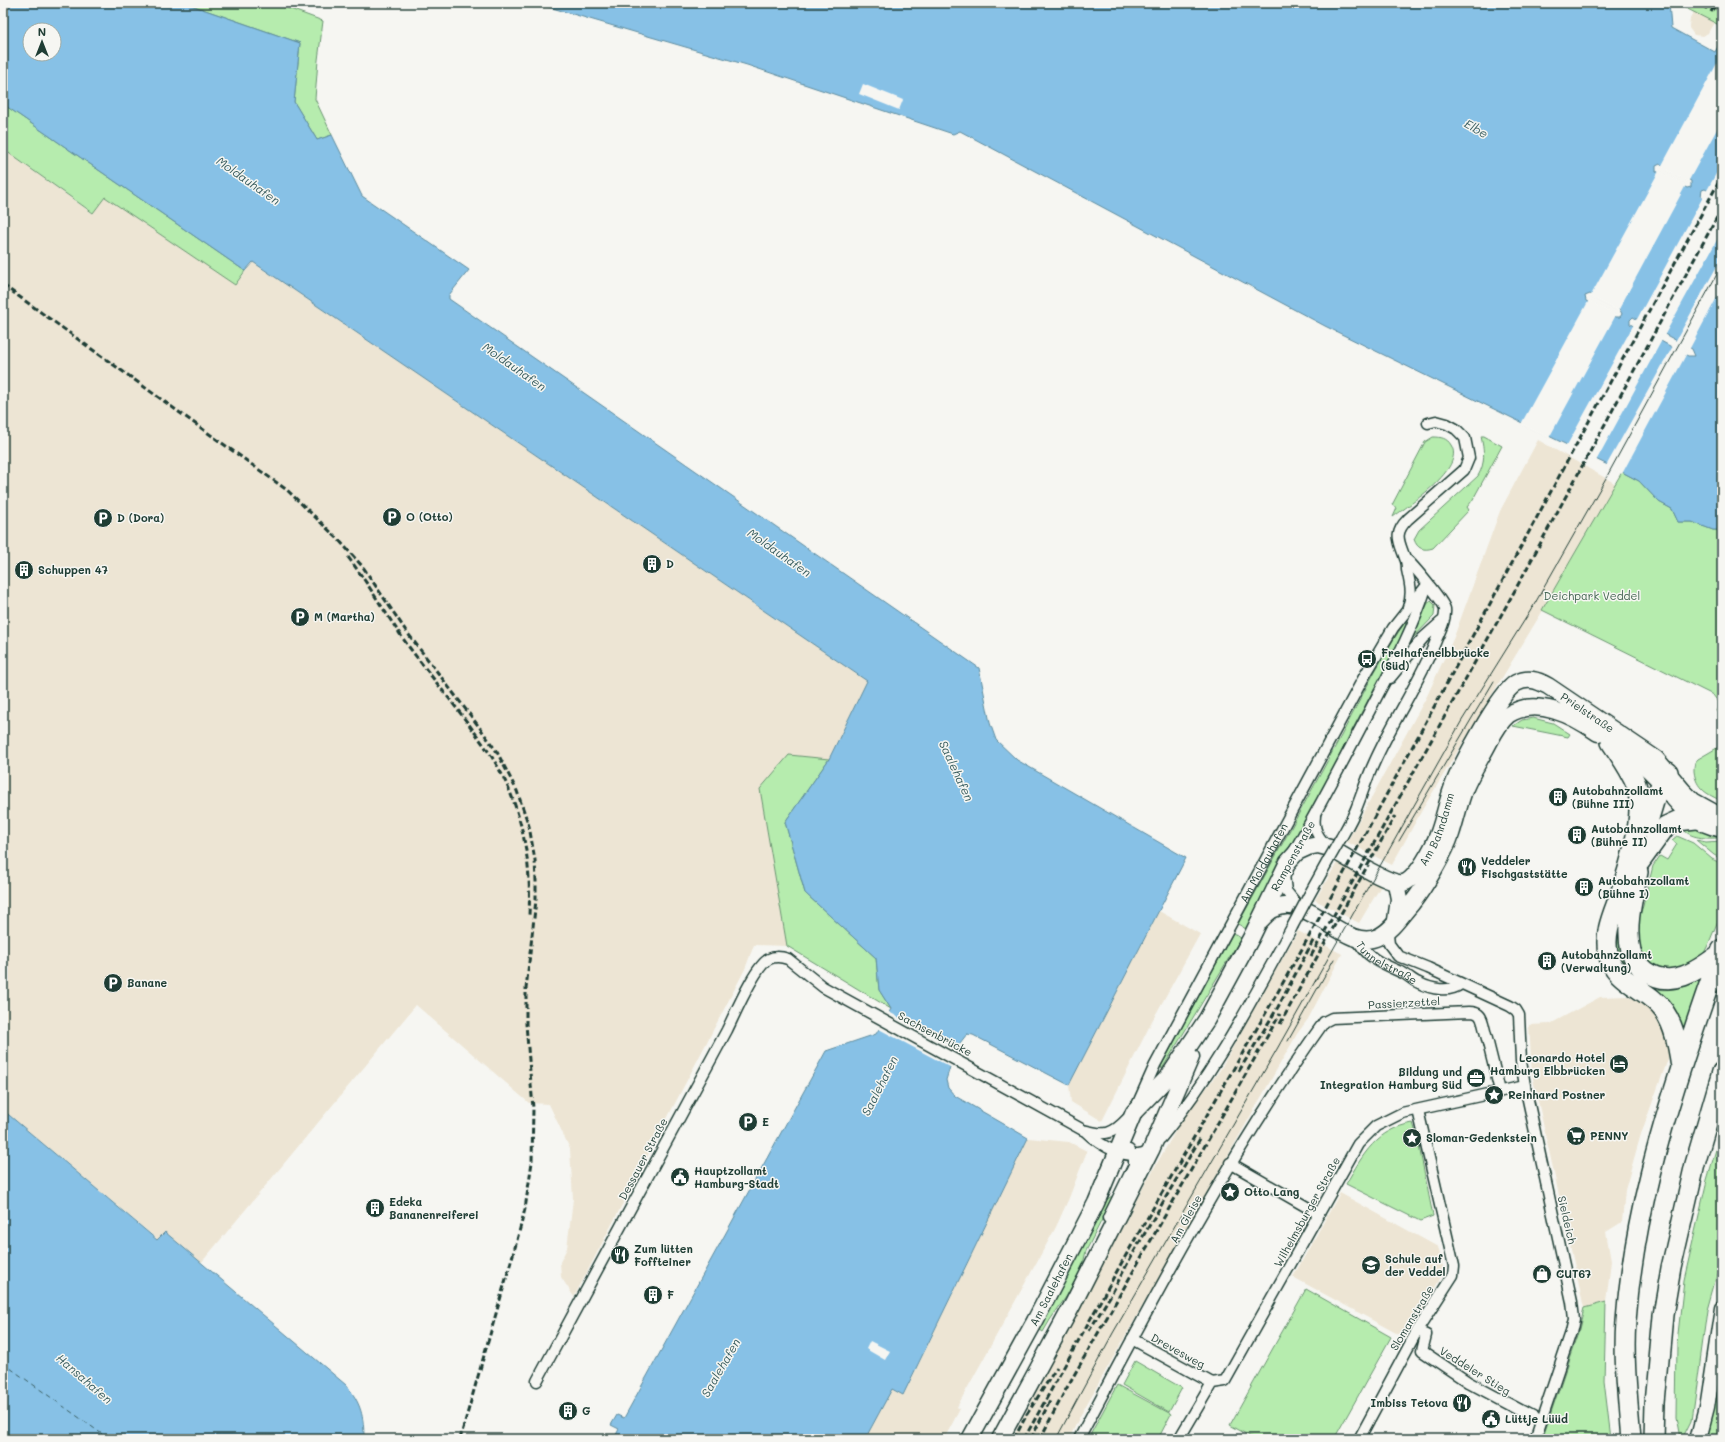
<svg xmlns="http://www.w3.org/2000/svg" width="1725" height="1442" font-family="Mali,sans-serif">
<style>
.built{fill:#ede5d4}
.green{fill:#b6ecae;stroke:#6a9471}
.water{fill:#87c1e6;stroke:#5d8c9f;fill-rule:evenodd}
.pier{fill:#f6f6f2}
.lines{fill:none;stroke-linecap:round;stroke-linejoin:round}
.ferry{stroke:#395e60;stroke-width:1;stroke-dasharray:5 4;stroke-linecap:butt}
.street-casing{stroke:#1f3d34;stroke-width:13}
.secondary-casing{stroke:#1f3d34;stroke-width:17}
.primary-casing{stroke:#1f3d34;stroke-width:19}
.highway-casing{stroke:#1f3d34;stroke-width:22}
.street{stroke:#f6f6f2;stroke-width:10}
.secondary{stroke:#f6f6f2;stroke-width:14}
.primary{stroke:#f6f6f2;stroke-width:16}
.highway{stroke:#f6f6f2;stroke-width:19}
.tram{stroke:#1f3d34;stroke-width:1}
.rail{stroke:#1f3d34;stroke-width:3;stroke-dasharray:6 3;stroke-linecap:butt}
.street-bridge-casing{stroke:#1f3d34;stroke-width:13;stroke-linecap:butt}
.street-bridge{stroke:#f6f6f2;stroke-width:10}
.labels{text-anchor:middle;stroke-width:3;stroke-linejoin:round;paint-order:stroke}
.poi-label{font-size:11px;font-weight:bold;fill:#1f3d34;stroke:#f6f6f2;text-anchor:start}
.park-label{font-size:11px;fill:#3d604c;stroke:#f6f6f2}
.street-label{font-size:11px;fill:#1f3d34;stroke:#f6f6f2}
.water-label{font-size:12px;font-style:italic;fill:#395e60;stroke:#f6f6f2}
</style>
<rect width="100%" height="100%" fill="#f6f6f2"/>
<filter id="ink" filterUnits="userSpaceOnUse"><feTurbulence type="fractalNoise" baseFrequency=".025" numOctaves="2"/><feDisplacementMap in="SourceGraphic" scale="8" xChannelSelector="R" yChannelSelector="G"/><feConvolveMatrix kernelMatrix="1 2 1 2 8 2 1 2 1" color-interpolation-filters="sRGB"/></filter>
<g filter="url(#ink)">
<path class="built" d="M1698 3H1722V13L1720 12 1708 33 1703 36 1694 35 1689 28V25L1690 19Z
M3 149 92 213 105 197 235 285 253 262 867 681 829 759 789 755 760 789 787 946 754 945 745 969 574 1297 561 1277 560 1262 567 1248 573 1199 570 1149 549 1104 529 1103 416 1005 201 1263 165 1232 158 1240 3 1110Z
M1538 440 1616 484 1548 602 1422 810 1392 865 1347 842 1427 696 1454 637 1500 511Z
M1337 863 1381 886 1359 923 1315 900Z
M1159 911 1200 934 1152 1021 1102 1121 1071 1102 1069 1085Z
M1298 931 1342 954 1308 1019 1297 1034 1080 1416 1069 1439H1012L1145 1184 1179 1125 1220 1070Z
M1628 996 1646 1005 1662 1023 1669 1049 1668 1059 1641 1134 1625 1190 1622 1222 1606 1232 1611 1261 1606 1302 1584 1308 1532 1074 1529 1025 1550 1024 1600 997Z
M1028 1138 1069 1142 1087 1151 1069 1198 1056 1227 957 1407 960 1409 944 1439H865L892 1389 904 1394Z
M1340 1193 1438 1247 1442 1262V1275L1407 1339 1293 1277Z"/>
<path class="green" d="M185 3H274L323 21 318 60 315 99 332 135 317 140 294 102 300 43Z
M1676 3H1704L1722 13 1721 26Z
M3 104 245 271 235 285 105 197 93 213 3 149Z
M1481 436H1484L1502 446 1472 501 1467 507 1469 510 1433 548C1424 551 1417 549 1414 539L1419 530 1478 476C1486 462 1484 451 1481 436Z
M1433 437C1441 437 1447 438 1451 445 1466 468 1409 505 1393 517L1397 508 1392 505 1425 442Z
M1622 472 1639 481 1659 502 1672 509 1678 522H1692L1713 530H1722V717L1716 711 1720 704 1713 695 1542 610Z
M1431 601 1435 605 1434 616 1411 640V638L1428 603Z
M1414 610 1415 611 1349 736 1316 805 1246 929 1238 924C1273 861 1307 799 1341 736 1364 693 1384 649 1414 610Z
M1533 718 1553 723 1570 734 1568 737 1513 726 1522 720Z
M1722 745V801C1707 794 1696 789 1694 771 1694 766 1694 763 1698 759Z
M789 755 829 759 785 822 805 893 876 958 879 990 891 1009 787 946 760 789Z
M1683 829H1696L1722 836V838C1710 838 1692 840 1683 829Z
M1677 836 1693 843 1712 859 1722 864V911L1708 945 1703 955 1687 969 1659 971 1637 952 1638 920 1643 906 1653 866 1660 856 1667 860 1677 844 1672 840Z
M1696 840 1706 842 1722 841V859L1714 855Z
M1621 910 1625 911C1623 930 1622 952 1631 970 1644 997 1682 994 1700 975L1703 976 1682 1036H1680C1677 1020 1670 1007 1658 996 1651 989 1641 985 1633 978 1613 960 1612 934 1621 910Z
M1233 933 1241 938 1162 1069 1161 1066Z
M1413 1123 1417 1136 1433 1216 1420 1221 1346 1184C1363 1154 1377 1129 1413 1123Z
M1722 1129V1256L1707 1310 1692 1421 1683 1439H1680L1676 1418 1677 1343 1684 1280 1707 1180Z
M1115 1194 1086 1251 1082 1268 1066 1297 1050 1320 1043 1332 1037 1328 1106 1200Z
M1306 1289 1391 1337 1334 1439H1255L1230 1425Z
M1606 1302 1604 1381 1611 1439H1542L1577 1336 1584 1308Z
M1722 1349V1439H1707L1710 1428Z
M1135 1361 1182 1388 1169 1412 1122 1385Z
M1117 1385 1171 1414 1158 1439H1088Z"/>
<path class="water" d="M3 3H185L300 43 294 102 317 140 332 135 362 196 469 270 449 295V299L979 668 990 723 996 740 1017 760 1186 858 1069 1085 973 1035 967 1034 956 1048 946 1080 948 1088 955 1096 1028 1138 903 1395 892 1389 865 1439H614L619 1429 611 1425 617 1415 624 1418 826 1051 876 1034 891 1009 879 990 876 958 805 893 785 822 829 759 867 681 253 262 245 271 3 104ZM30 30H54V54H30Z
M535 3H1669L1671 28 1715 52 1721 41 1722 42V198L1705 189 1702 190 1701 196 1722 207V530H1713L1692 522H1678L1672 509 1659 502 1639 481 1622 472 1325 326 960 131 953 134 747 65ZM1660 164 1691 181V187L1687 188 1656 171V166ZM1590 294 1620 310 1622 314 1620 317H1616L1586 301 1585 296ZM1633 317 1692 349 1695 356H1688L1630 324V320Z
M3 1110 157 1240 165 1232 346 1385C361 1403 364 1416 364 1439H3Z"/>
<path class="pier" d="M1722 54V120L1688 182 1661 167Z
M863 84 903 100 899 110 859 94Z
M1722 163V200L1706 192Z
M1659 171 1686 185 1618 311 1590 297Z
M1704 195 1722 205V231L1664 336 1636 321Z
M1722 257V288L1689 350 1675 342Z
M1589 300 1616 315 1549 438 1521 424Z
M1634 324 1662 340 1596 461 1566 447Z
M1673 346 1687 353 1622 474 1606 466Z
M887 1011 958 1049 952 1068 877 1028Z
M870 1341 890 1351 885 1360 866 1349Z"/>
<g class="lines">
<path class="ferry" d="M3 1363 109 1439"/>
<defs>
<g id="street">
<path d="M1408 607C1413 594 1410 583 1407 570 1407 566 1407 562 1405 558 1399 541 1393 534 1408 519L1464 470 1469 458 1465 438 1456 429 1447 424 1436 421 1428 423"/>
<path d="M1390 678 1423 638 1441 622"/>
<path d="M1315 816C1313 829 1318 839 1329 847"/>
<path d="M1341 838C1346 829 1352 819 1356 809 1362 794 1367 778 1374 763 1393 720 1420 682 1437 638 1441 629 1446 619 1445 609 1444 602 1413 565 1406 559"/>
<path d="M1293 853C1320 806 1345 758 1370 710 1390 671 1412 632 1425 591"/>
<path d="M1284 875 1286 891 1299 907"/>
<path d="M1308 897 1329 859"/>
<path d="M1389 929 1388 935 1389 944 1398 956 1428 968 1510 1006 1516 1010 1519 1015 1521 1061 1525 1086 1572 1302 1574 1319 1571 1332 1535 1439"/>
<path id="s1" d="M1357 938C1365 958 1385 965 1403 973 1409 976 1413 981 1419 983 1431 989 1449 993 1461 984"/>
<path id="s2" d="M1138 1103 1155 1065 1364 677 1393 628 1427 585"/>
<path d="M1085 1131C1100 1146 1131 1164 1151 1150"/>
<path d="M1161 1138C1214 1074 1252 1000 1292 927"/>
<path d="M1230 1163 1319 1214"/>
<path d="M1108 1218 1134 1165V1157L1129 1150"/>
<path d="M1417 1331 1426 1335 1422 1351 1468 1382 1541 1421"/>
<path d="M1132 1339 1212 1383"/>
<path d="M537 1381 727 1030C735 1014 755 966 769 959 775 956 782 957 788 959L823 987 1083 1130C1105 1136 1112 1135 1127 1119"/>
<path d="M1079 1439C1154 1297 1230 1153 1324 1022L1332 1018 1469 1012C1478 1012 1481 1015 1483 1023L1500 1091"/>
<path d="M1179 1439 1212 1383 1225 1381 1358 1144 1376 1126 1402 1113 1525 1086"/>
<path d="M1359 1439 1417 1331 1453 1275 1454 1266 1418 1110"/>
</g>
<path id="secondary" d="M1699 1439 1707 1408 1722 1308"/>
<g id="primary">
<path d="M1625 751C1637 759 1647 767 1656 777 1677 801 1687 822 1722 829"/>
<path d="M1261 920C1298 874 1341 955 1378 937 1392 931 1402 914 1412 903 1424 888 1445 853 1451 834 1456 819 1459 803 1465 788 1471 774 1479 761 1486 748 1492 737 1498 723 1508 715 1536 696 1574 716 1598 733"/>
<path d="M1396 920 1399 899 1396 883"/>
<path id="s3" d="M970 1439 1035 1321 1096 1203 1134 1112 1169 1076 1207 1019 1251 938 1288 862 1297 852 1308 847 1318 845 1330 848C1344 856 1389 885 1403 883 1416 881 1435 844 1439 832 1444 818 1447 803 1452 789 1459 768 1499 693 1516 683 1528 677 1537 680 1548 686L1656 759 1683 791 1693 801 1722 817"/>
<path d="M1000 1439 1073 1304 1151 1150 1191 1057"/>
</g>
<path id="highway" d="M1611 742C1620 756 1630 769 1636 784 1646 814 1629 868 1619 897 1612 916 1604 933 1608 953 1613 982 1649 989 1664 1011 1675 1027 1678 1047 1681 1066
M1646 828 1656 795 1668 772
M1640 862 1666 826 1677 821 1696 819
M1638 872C1633 897 1625 925 1631 951 1633 959 1639 966 1645 971 1672 990 1698 970 1720 954
M1631 1439C1628 1400 1623 1360 1626 1321 1633 1221 1662 1123 1694 1029 1703 1002 1712 975 1722 949
M1654 1439 1655 1403 1663 1315 1671 1268 1695 1164 1722 1072"/>
</defs>
<use href="#street" class="street-casing"/>
<use href="#secondary" class="secondary-casing"/>
<use href="#primary" class="primary-casing"/>
<use href="#highway" class="highway-casing"/>
<use href="#street" class="street"/>
<use href="#secondary" class="secondary"/>
<use href="#primary" class="primary"/>
<use href="#highway" class="highway"/>
<path class="tram" d="M1399 841 1494 681
M1288 1041 1334 959
M1056 1439 1113 1333 1277 1049 1461 722 1534 605 1606 478 1722 265"/>
<path class="rail" d="M1705 9 1708 3
M1711 12 1716 3
M3 285 287 490 337 538 363 567 406 631 480 728 497 752 517 791 529 826 535 860 536 881V900L526 989V1024L533 1108 532 1162 525 1209 516 1244 460 1439
M348 557C370 586 388 618 409 647 436 683 465 717 490 754 521 801 532 859 529 915
M1311 956 1514 592 1722 208
M1280 1024 1395 816
M1239 1071 1278 1007 1314 939
M1089 1331 1112 1293 1131 1257 1201 1137
M1014 1439 1027 1414 1057 1367
M1024 1439 1122 1262 1275 997 1326 906 1722 176
M1031 1439 1050 1401
M1040 1439 1065 1391 1280 1014"/>
<defs>
<path id="street-bridge" d="M1329 859 1341 838
M1292 927 1308 897"/>
</defs>
<use href="#street-bridge" class="street-bridge-casing"/>
<use href="#street-bridge" class="street-bridge"/>
</g>
</g>
<defs>
<symbol id="parking-disc" viewBox="-11 -11 22 22"><circle r="9.5" fill="#1f3d34" stroke="#f6f6f2"/><path d="M-3.5-5.5H1a3.5 3.5 0 0 1 0 7H-1V5.5H-3.5ZM-1-3.4V-.6H.8a1.4 1.4 0 0 0 0-2.8Z" fill="#fff"/></symbol>
<symbol id="building-disc" viewBox="-11 -11 22 22"><circle r="9.5" fill="#1f3d34" stroke="#f6f6f2"/><path d="M-4-6H4V6H1V3H-1V6H-4ZM-2.5-4.3h1.7v1.8h-1.7ZM.8-4.3h1.7v1.8H.8ZM-2.5-1h1.7V.8h-1.7ZM.8-1h1.7V.8H.8Z" fill="#fff"/></symbol>
<symbol id="bus-disc" viewBox="-11 -11 22 22"><circle r="9.5" fill="#1f3d34" stroke="#f6f6f2"/><path d="M-5-6H5V4H4V6H2V4H-2V6H-4V4H-5ZM-3.5-4V0h7V-4ZM-3.5 1.2v1.5H-2V1.2ZM2 1.2v1.5H3.5V1.2Z" fill="#fff"/></symbol>
<symbol id="restaurant-disc" viewBox="-11 -11 22 22"><circle r="9.5" fill="#1f3d34" stroke="#f6f6f2"/><path d="M-5-6h1v4h1v-4h1v4h1v-4h1v5L-1.5 .5V6h-2V.5L-5-1ZM5-6V6H3V1.5H1.5Q1.5-4 5-6Z" fill="#fff"/></symbol>
<symbol id="hotel-disc" viewBox="-11 -11 22 22"><circle r="9.5" fill="#1f3d34" stroke="#f6f6f2"/><path d="M-6-4.5h1.5V1H6V5H4.5V3h-9V5H-6ZM-4 0a1.8 1.8 0 1 1 3.6 0ZM.5 0V-2.5h3Q6-2.5 6 0Z" fill="#fff"/></symbol>
<symbol id="office-disc" viewBox="-11 -11 22 22"><circle r="9.5" fill="#1f3d34" stroke="#f6f6f2"/><path d="M-6-3h4V-5.5h4V-3h4V5H-6ZM-1-4.5V-3h2v-1.5ZM-6 0V1H6V0Z" fill="#fff"/></symbol>
<symbol id="sight-disc" viewBox="-11 -11 22 22"><circle r="9.5" fill="#1f3d34" stroke="#f6f6f2"/><path d="M0-6L1.8-2.2L6-1.7L2.9 1.2L3.7 5.4L0 3.3L-3.7 5.4L-2.9 1.2L-6-1.7L-1.8-2.2Z" fill="#fff"/></symbol>
<symbol id="supermarket-disc" viewBox="-11 -11 22 22"><circle r="9.5" fill="#1f3d34" stroke="#f6f6f2"/><path d="M-6-5.5h2.5l.6 2H6L4.5 2H-2.5L-4.4-4H-6ZM-1.5 3.2a1.3 1.3 0 1 0 .1 0ZM3 3.2a1.3 1.3 0 1 0 .1 0Z" fill="#fff"/></symbol>
<symbol id="civic-disc" viewBox="-11 -11 22 22"><circle r="9.5" fill="#1f3d34" stroke="#f6f6f2"/><path d="M-.6-6.5H3V-4.5H.6V-3L4-1V1h2V6H-6V1h2V-1L-.6-3ZM-1.2 2.5V6h2.4V2.5Z" fill="#fff"/></symbol>
<symbol id="school-disc" viewBox="-11 -11 22 22"><circle r="9.5" fill="#1f3d34" stroke="#f6f6f2"/><path d="M0-5L7-2L0 1L-7-2ZM-4 1L0 2.5L4 1V4Q0 6-4 4Z" fill="#fff"/></symbol>
<symbol id="shop-disc" viewBox="-11 -11 22 22"><circle r="9.5" fill="#1f3d34" stroke="#f6f6f2"/><path d="M-5-2.5h2.3a2.7 3.5 0 0 1 5.4 0H5L5.5 6h-11ZM-1.5-2.5h3a1.5 2.3 0 0 0-3 0Z" fill="#fff"/></symbol>
</defs>
<g fill-rule="evenodd">
<use href="#parking-disc" x="381" y="506" width="22" height="22"/>
<use href="#parking-disc" x="92" y="507" width="22" height="22"/>
<use href="#building-disc" x="641" y="553" width="22" height="22"/>
<use href="#building-disc" x="13" y="559" width="22" height="22"/>
<use href="#parking-disc" x="289" y="606" width="22" height="22"/>
<use href="#bus-disc" x="1356" y="648" width="22" height="22"/>
<use href="#building-disc" x="1547" y="786" width="22" height="22"/>
<use href="#building-disc" x="1566" y="824" width="22" height="22"/>
<use href="#restaurant-disc" x="1456" y="856" width="22" height="22"/>
<use href="#building-disc" x="1573" y="876" width="22" height="22"/>
<use href="#building-disc" x="1536" y="950" width="22" height="22"/>
<use href="#parking-disc" x="102" y="972" width="22" height="22"/>
<use href="#hotel-disc" x="1608" y="1053" width="22" height="22"/>
<use href="#office-disc" x="1465" y="1067" width="22" height="22"/>
<use href="#sight-disc" x="1483" y="1084" width="22" height="22"/>
<use href="#parking-disc" x="737" y="1111" width="22" height="22"/>
<use href="#supermarket-disc" x="1565" y="1125" width="22" height="22"/>
<use href="#sight-disc" x="1401" y="1127" width="22" height="22"/>
<use href="#civic-disc" x="669" y="1166" width="22" height="22"/>
<use href="#sight-disc" x="1219" y="1181" width="22" height="22"/>
<use href="#building-disc" x="364" y="1197" width="22" height="22"/>
<use href="#restaurant-disc" x="609" y="1244" width="22" height="22"/>
<use href="#school-disc" x="1360" y="1254" width="22" height="22"/>
<use href="#shop-disc" x="1531" y="1263" width="22" height="22"/>
<use href="#building-disc" x="642" y="1284" width="22" height="22"/>
<use href="#restaurant-disc" x="1451" y="1392" width="22" height="22"/>
<use href="#building-disc" x="557" y="1400" width="22" height="22"/>
<use href="#civic-disc" x="1480" y="1408" width="22" height="22"/>
</g>
<g class="labels">
<g class="poi-label">
<text x="406" y="521">O (Otto)</text>
<text x="117" y="522">D (Dora)</text>
<text x="666" y="568">D</text>
<text x="38" y="574">Schuppen 47</text>
<text x="314" y="621">M (Martha)</text>
<text x="1381" y="657">Freihafenelbbrücke<tspan x="1381" dy="13">(Süd)</tspan></text>
<text x="1572" y="795">Autobahnzollamt<tspan x="1572" dy="13">(Bühne III)</tspan></text>
<text x="1591" y="833">Autobahnzollamt<tspan x="1591" dy="13">(Bühne II)</tspan></text>
<text x="1481" y="865">Veddeler<tspan x="1481" dy="13">Fischgaststätte</tspan></text>
<text x="1598" y="885">Autobahnzollamt<tspan x="1598" dy="13">(Bühne I)</tspan></text>
<text x="1561" y="959">Autobahnzollamt<tspan x="1561" dy="13">(Verwaltung)</tspan></text>
<text x="127" y="987">Banane</text>
<text x="1605" y="1062" text-anchor="end">Leonardo Hotel<tspan x="1605" dy="13">Hamburg Elbbrücken</tspan></text>
<text x="1462" y="1076" text-anchor="end">Bildung und<tspan x="1462" dy="13">Integration Hamburg Süd</tspan></text>
<text x="1508" y="1099">Reinhard Postner</text>
<text x="762" y="1126">E</text>
<text x="1590" y="1140">PENNY</text>
<text x="1426" y="1142">Sloman-Gedenkstein</text>
<text x="694" y="1175">Hauptzollamt<tspan x="694" dy="13">Hamburg-Stadt</tspan></text>
<text x="1244" y="1196">Otto Lang</text>
<text x="389" y="1206">Edeka<tspan x="389" dy="13">Bananenreiferei</tspan></text>
<text x="634" y="1253">Zum lütten<tspan x="634" dy="13">Foffteiner</tspan></text>
<text x="1385" y="1263">Schule auf<tspan x="1385" dy="13">der Veddel</tspan></text>
<text x="1556" y="1278">CUT67</text>
<text x="667" y="1299">F</text>
<text x="1448" y="1407" text-anchor="end">Imbiss Tetova</text>
<text x="582" y="1415">G</text>
<text x="1505" y="1423">Lüttje Lüüd</text>
</g>
<g class="park-label">
<text x="1592" y="600">Deichpark Veddel</text>
</g>
<g class="street-label">
<text dy="4" stroke="none"><textPath href="#s3" startOffset="1106">Prielstraße</textPath></text>
<text dy="4" stroke="none"><textPath href="#s3" startOffset="857">Am Bahndamm</textPath></text>
<text transform="translate(1293 856) rotate(-61)" y="4">Rampenstraße</text>
<text dy="4" stroke="none"><textPath href="#s2" startOffset="271">Am Moldauhafen</textPath></text>
<text dy="4" stroke="none"><textPath href="#s1" startOffset="40">Tunnelstraße</textPath></text>
<text transform="translate(1404 1003) rotate(-3)" y="4">Passierzettel</text>
<text transform="translate(935 1034) rotate(28)" y="4">Sachsenbrücke</text>
<text transform="translate(643 1159) rotate(-62)" y="4">Dessauer Straße</text>
<text transform="translate(1307 1212) rotate(-61)" y="4">Wilhelmsburger Straße</text>
<text transform="translate(1186 1219) rotate(-61)" y="4">Am Gleise</text>
<text transform="translate(1567 1220) rotate(77)" y="4">Sieldeich</text>
<text dy="4" stroke="none"><textPath href="#s3" startOffset="170">Am Saalehafen</textPath></text>
<text transform="translate(1412 1318) rotate(-59)" y="4">Slomanstraße</text>
<text transform="translate(1178 1351) rotate(29)" y="4">Drevesweg</text>
<text transform="translate(1475 1371) rotate(32)" y="4">Veddeler Stieg</text>
</g>
<g class="water-label">
<text transform="translate(1476 129) rotate(30)" y="4">Elbe</text>
<text transform="translate(248 181) rotate(35)" y="4">Moldauhafen</text>
<text transform="translate(514 367) rotate(35)" y="4">Moldauhafen</text>
<text transform="translate(779 553) rotate(35)" y="4">Moldauhafen</text>
<text transform="translate(956 771) rotate(65)" y="4">Saalehafen</text>
<text transform="translate(880 1086) rotate(-63)" y="4">Saalehafen</text>
<text transform="translate(721 1368) rotate(-60)" y="4">Saalehafen</text>
<text transform="translate(84 1379) rotate(41)" y="4">Hansahafen</text>
</g>
</g>
<rect width="1725" height="1442" fill="none" stroke="#f6f6f2" stroke-width="16"/>
<rect x="8" y="8" width="1709" height="1426" fill="none" stroke="#1f3d34" stroke-width="1.5" filter="url(#ink)"/>
<g transform="translate(42 42)"><circle r="19" fill="#f6f6f2" stroke="#a0aca6"/>
<path d="M0-3L7 15L0 10L-7 15Z" fill="#1f3d34"/>
<text y="-6" font-size="11" font-weight="bold" text-anchor="middle" fill="#1f3d34">N</text>
</g>
</svg>
